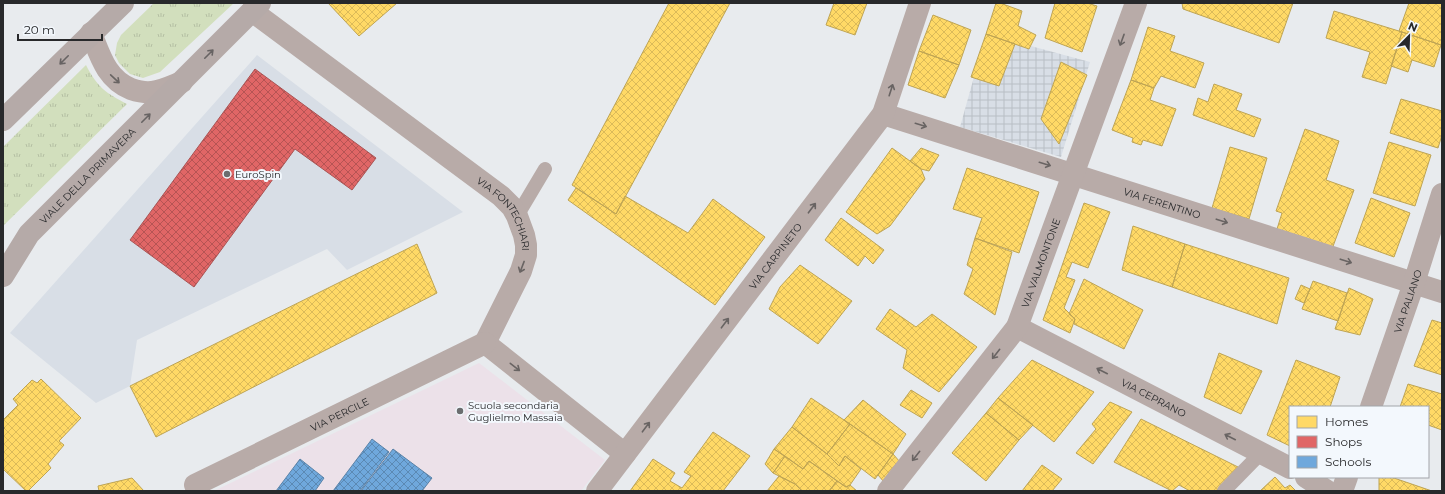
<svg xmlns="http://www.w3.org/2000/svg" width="1445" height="494" font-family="Montserrat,sans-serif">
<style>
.built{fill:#d8dee6}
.industrial{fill:url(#industrial-grid)}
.education{fill:#ece1e9}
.grass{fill:url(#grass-tufts)}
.homes{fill:url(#homes-cross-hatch);stroke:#bea454}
.shops{fill:url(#shops-cross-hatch);stroke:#a95454}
.schools{fill:url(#schools-cross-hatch);stroke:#5a82a7}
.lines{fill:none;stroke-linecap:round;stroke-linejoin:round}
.service{stroke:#b8aba8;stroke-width:14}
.minor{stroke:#b8aba8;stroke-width:22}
.secondary{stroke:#b5aaa8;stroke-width:22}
.oneway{stroke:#696463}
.oneway2{stroke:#676363}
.poi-dot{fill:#6b6d6f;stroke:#f3f8fd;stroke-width:1.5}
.labels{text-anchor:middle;stroke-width:4;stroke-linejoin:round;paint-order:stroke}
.poi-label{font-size:10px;fill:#28292b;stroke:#f3f8fd;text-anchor:start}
.street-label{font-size:10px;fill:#28292b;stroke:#f3f8fd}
</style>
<defs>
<pattern id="industrial-grid" width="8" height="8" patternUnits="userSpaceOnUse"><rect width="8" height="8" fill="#d8dee6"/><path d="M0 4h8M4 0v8" fill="none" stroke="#b9bec5"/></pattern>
<pattern id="grass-tufts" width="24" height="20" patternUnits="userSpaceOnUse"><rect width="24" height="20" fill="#d2dfbd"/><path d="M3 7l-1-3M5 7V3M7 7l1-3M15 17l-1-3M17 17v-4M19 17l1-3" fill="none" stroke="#b4bfa3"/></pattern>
<pattern id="homes-cross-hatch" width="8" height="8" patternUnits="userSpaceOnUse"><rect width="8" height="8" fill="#ffd966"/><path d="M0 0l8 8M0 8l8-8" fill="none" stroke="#dbba59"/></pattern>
<pattern id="shops-cross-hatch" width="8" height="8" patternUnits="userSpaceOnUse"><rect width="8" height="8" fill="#e06666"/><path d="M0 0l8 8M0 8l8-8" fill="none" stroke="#b65454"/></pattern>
<pattern id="schools-cross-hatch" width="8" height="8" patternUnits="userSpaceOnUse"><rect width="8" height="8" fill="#6fa8dc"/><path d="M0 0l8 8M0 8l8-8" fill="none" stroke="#5b89b3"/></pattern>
</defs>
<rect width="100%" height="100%" fill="#e8ebee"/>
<path class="built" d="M257 55 463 212 347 270 327 249 137 340 130 386 96 403 10 333Z"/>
<path class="industrial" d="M986 34 1090 62 1061 157 960 127Z"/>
<path class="education" d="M479 363 605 460 581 491H214Z"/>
<path class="grass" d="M154 3H234L160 72 143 78 130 74 119 63 115 55 117 43 121 35Z
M86 65C97 87 106 93 127 104L3 226V147Z"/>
<path class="homes" d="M328 3H397L359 36Z
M669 3H730L616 214 572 185Z
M834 3H867L855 35 826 25Z
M996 3H1000L1022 11 1018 26 1036 35 1029 49 986 34Z
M1055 3H1087L1097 6 1082 52 1045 38Z
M1182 3H1293L1279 43 1183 9Z
M1409 3H1442V41L1441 45 1399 31Z
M1334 11 1402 32 1386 84 1362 77 1370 52 1326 38Z
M933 15 971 30 959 65 919 51Z
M1148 27 1175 36 1170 51 1204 63 1195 88 1161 76 1154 88 1131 80Z
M1402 32 1441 45 1434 67 1412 60 1408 72 1391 66Z
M986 34 1015 44 999 86 971 77Z
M919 51 959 65 945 98 908 85Z
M1061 62 1087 75 1059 144 1041 119Z
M1131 80 1154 88 1150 100 1176 109 1162 146 1143 140 1141 145 1132 142 1133 138 1112 130Z
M1214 84 1242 94 1236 110 1261 119 1254 137 1193 115 1198 98 1208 102Z
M1401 99 1442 111V135L1438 148 1390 133Z
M1305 129 1339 141 1326 180 1354 190 1332 249 1277 229 1282 213 1276 211Z
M1389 142 1431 155 1415 206 1373 193Z
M1230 147 1267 158 1249 219 1212 208Z
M892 148 921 169 925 179 890 226 877 234 846 212Z
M921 148 939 155 929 171 921 169 910 161Z
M967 168 1039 192 1019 253 975 238 982 218 953 209Z
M576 188 616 214 625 196 688 233 713 199 765 237 715 305 568 200Z
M1371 198 1410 213 1394 257 1355 243Z
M1084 203 1110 212 1088 268 1072 262 1066 277 1075 280 1064 308 1075 319 1070 333 1043 320Z
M841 218 884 250 873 264 865 256 858 266 825 240Z
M1133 226 1185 244 1172 287 1122 270Z
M975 238 1012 252 995 315 964 294 973 269 967 265Z
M417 244 437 293 156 437 130 386Z
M1185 244 1289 278 1277 324 1172 287Z
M800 265 852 301 818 344 769 309 780 287Z
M1084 279 1143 310 1124 349 1074 324 1075 319 1069 314Z
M1313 281 1347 293 1338 321 1302 309Z
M1301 285 1310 289 1304 303 1295 299Z
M1349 288 1373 299 1360 335 1335 329Z
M890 309 916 327 932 314 977 347 939 392 903 368 907 350 876 329Z
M1432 320 1442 323V375L1414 366Z
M1219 353 1262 371 1241 414 1204 397Z
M1032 360 1094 392 1054 442 998 398Z
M1296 360 1340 377 1330 407H1290V446L1267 435Z
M41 379 81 418 59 441 64 445 48 464 51 468 28 491H26L3 469V430L5 428 3 426V420L18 405 13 399 32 380 37 383Z
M1408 384 1442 394V430L1428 425V407H1400Z
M911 390 932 403 922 418 900 405Z
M811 398 850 424 827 454 792 427Z
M998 398 1033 425 1019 440 986 413Z
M863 400 906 434 893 454 844 420Z
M1110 402 1132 412 1093 464 1076 453 1096 429 1092 424Z
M986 413 1019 440 986 481 952 453Z
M1141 419 1238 467 1216 491H1190L1179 485 1172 491 1114 462Z
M850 424 893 454 875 479 845 456 839 466 827 454Z
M792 427 827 454 839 466 845 456 861 469 850 485 846 487 809 461 803 469 774 449Z
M713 432 750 456 723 491H630L653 459 675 473 670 481 682 488 691 476 684 472Z
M774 449 785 456 773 473 765 464Z
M893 454 900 462 884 482 878 475Z
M785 456 803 469 809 461 837 481 829 491H802L795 484 773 473Z
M1042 465 1062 479 1052 491H1022Z
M779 476 795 484 802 491H767Z
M1275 477 1285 488 1290 485 1296 491H1260Z
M1379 477H1391L1432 491H1379Z
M132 478 144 491H99L98 486Z
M837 481 846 487 850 485 857 491H829Z"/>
<path class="shops" d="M255 69 376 158 352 190 295 149 194 287 130 240Z"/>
<path class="schools" d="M372 439 389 452 360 491H333Z
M393 449 432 478 422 491H361Z
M300 459 324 478 315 491H276Z"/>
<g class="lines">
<path class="service" d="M517 216 545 169
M1224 491 1261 453"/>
<g class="minor">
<path id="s1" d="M252 11 501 196 512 207 517 216 524 235 526 245V255L521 271 485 343"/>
<path d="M91 33C100 55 106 79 131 89 137 91 145 93 152 92 162 91 172 86 182 82"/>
<path id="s2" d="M883 114 1442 292"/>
<path id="s3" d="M1017 327 1290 468"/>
<path d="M485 343 625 454"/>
<path id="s4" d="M1371 407 1414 283 1442 194"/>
<path d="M1306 477 1327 491"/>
<path id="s5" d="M195 485 485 343"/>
<path id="s6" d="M597 491 883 114 920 3"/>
<path id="s7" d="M888 491 1017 327 1136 3"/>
<path d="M1342 491 1347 477"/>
</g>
<g class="secondary">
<path d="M3 120 123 3"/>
<path id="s8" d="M3 276 29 234 260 3"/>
</g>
</g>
<defs><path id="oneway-shaft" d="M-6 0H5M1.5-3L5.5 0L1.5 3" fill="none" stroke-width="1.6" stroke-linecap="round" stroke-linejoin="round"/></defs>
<g class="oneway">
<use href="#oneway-shaft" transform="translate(1122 40) rotate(110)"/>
<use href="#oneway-shaft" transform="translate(115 79) rotate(43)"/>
<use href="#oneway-shaft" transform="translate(891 90) rotate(-72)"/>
<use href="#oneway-shaft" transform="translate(921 125) rotate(17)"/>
<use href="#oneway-shaft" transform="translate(1045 164) rotate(17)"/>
<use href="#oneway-shaft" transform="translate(812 208) rotate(-53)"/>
<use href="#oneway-shaft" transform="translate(1222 221) rotate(18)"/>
<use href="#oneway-shaft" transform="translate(1346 261) rotate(18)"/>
<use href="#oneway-shaft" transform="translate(522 267) rotate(111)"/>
<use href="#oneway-shaft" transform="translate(725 323) rotate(-53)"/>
<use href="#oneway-shaft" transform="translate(996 354) rotate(128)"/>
<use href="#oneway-shaft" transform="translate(515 367) rotate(38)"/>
<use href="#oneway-shaft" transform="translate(1102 371) rotate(-153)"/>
<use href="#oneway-shaft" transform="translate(646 427) rotate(-53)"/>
<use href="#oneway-shaft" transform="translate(1230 437) rotate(-153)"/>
<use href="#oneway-shaft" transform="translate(916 456) rotate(128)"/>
</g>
<g class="oneway2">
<use href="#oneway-shaft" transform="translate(209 54) rotate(-45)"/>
<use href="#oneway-shaft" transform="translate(64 60) rotate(135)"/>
<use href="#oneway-shaft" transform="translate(146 118) rotate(-45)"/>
</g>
<g class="poi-dot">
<circle cx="227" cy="174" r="4"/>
<circle cx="460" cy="411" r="4"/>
</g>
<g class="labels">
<g class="poi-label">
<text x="235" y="178">EuroSpin</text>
<text x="468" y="409">Scuola secondaria<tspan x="468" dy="12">Guglielmo Massaia</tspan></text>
</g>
<g class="street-label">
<text dy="4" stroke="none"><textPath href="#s8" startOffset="132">VIALE DELLA PRIMAVERA</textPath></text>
<text dy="4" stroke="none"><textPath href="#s2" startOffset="293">VIA FERENTINO</textPath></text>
<text dy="4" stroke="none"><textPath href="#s1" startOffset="327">VIA FONTECHIARI</textPath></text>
<text dy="4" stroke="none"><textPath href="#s6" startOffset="295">VIA CARPINETO</textPath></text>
<text dy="4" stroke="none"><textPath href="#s7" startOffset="277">VIA VALMONTONE</textPath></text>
<text dy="4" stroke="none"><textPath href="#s4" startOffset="112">VIA PALIANO</textPath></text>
<text dy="4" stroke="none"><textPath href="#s3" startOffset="154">VIA CEPRANO</textPath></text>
<text dy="4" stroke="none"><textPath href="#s5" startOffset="161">VIA PERCILE</textPath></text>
</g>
</g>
<rect width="1445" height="494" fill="none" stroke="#28292b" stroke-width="8"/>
<rect x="1289" y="406" width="140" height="72" fill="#f3f8fd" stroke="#a2a5a9"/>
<rect x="1297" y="416" width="20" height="12" fill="#ffd966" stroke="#a2a5a9"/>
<text x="1325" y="426" font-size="12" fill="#28292b">Homes</text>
<rect x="1297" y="436" width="20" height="12" fill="#e06666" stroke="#a2a5a9"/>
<text x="1325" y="446" font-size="12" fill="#28292b">Shops</text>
<rect x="1297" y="456" width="20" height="12" fill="#6fa8dc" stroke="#a2a5a9"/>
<text x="1325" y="466" font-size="12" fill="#28292b">Schools</text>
<g transform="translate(1409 36) rotate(23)" stroke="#f3f8fd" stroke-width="3" paint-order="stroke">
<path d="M0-3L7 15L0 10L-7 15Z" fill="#28292b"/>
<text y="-6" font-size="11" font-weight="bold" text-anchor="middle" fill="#28292b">N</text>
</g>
<path d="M18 34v6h84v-6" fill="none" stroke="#28292b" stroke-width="2"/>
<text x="24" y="34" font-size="12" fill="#28292b" stroke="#f3f8fd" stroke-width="3" paint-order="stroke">20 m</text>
</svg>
